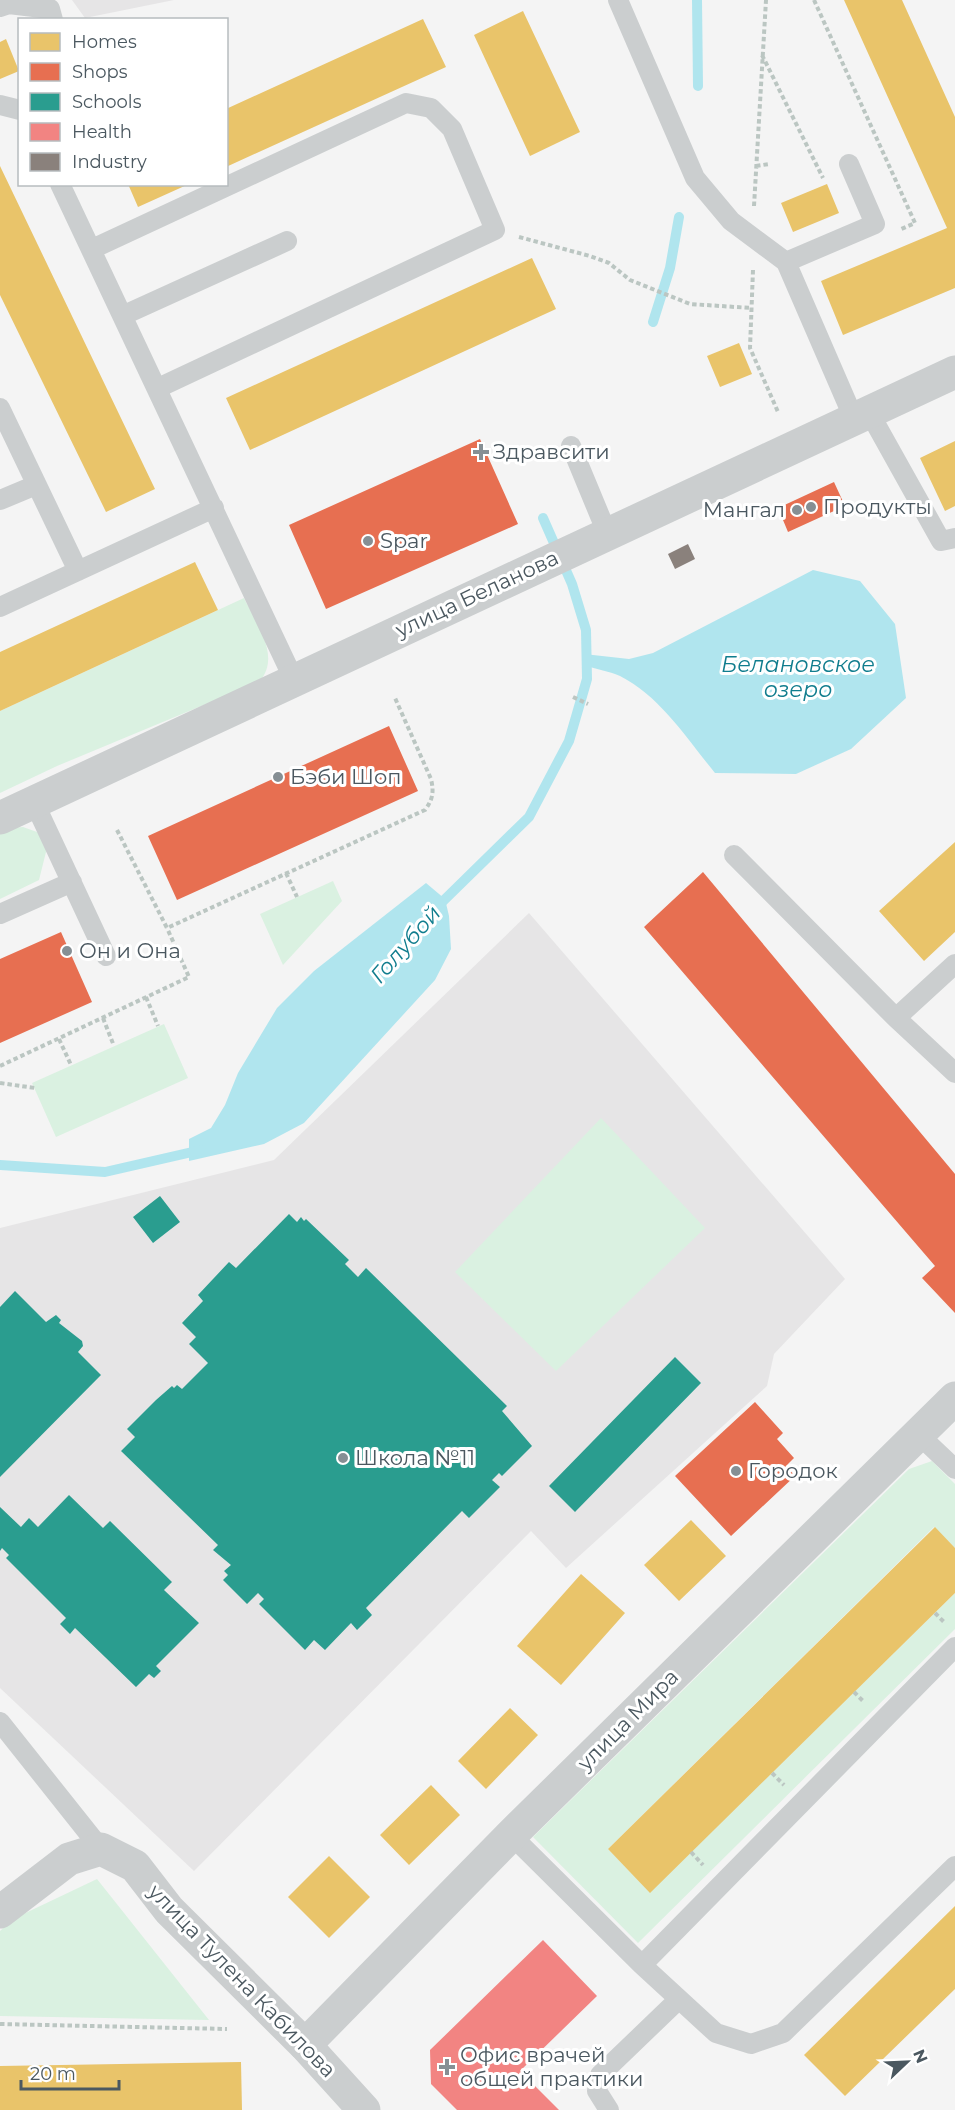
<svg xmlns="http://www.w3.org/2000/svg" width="955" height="2110" font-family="Montserrat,sans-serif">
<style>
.education{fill:#e6e5e6}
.green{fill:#daf1e1}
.water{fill:#b0e5ee}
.homes{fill:#e9c46a}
.shops{fill:#e76f51}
.schools{fill:#2a9d8f}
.health{fill:#f28482}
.industry{fill:#8a817c}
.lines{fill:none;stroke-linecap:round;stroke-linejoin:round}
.stream{stroke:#b0e5ee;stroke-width:10}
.path{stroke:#bbc6c2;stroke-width:4;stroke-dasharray:4.5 3;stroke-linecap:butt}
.service{stroke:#cbcecf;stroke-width:20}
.minor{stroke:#cbcecf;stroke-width:33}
.tertiary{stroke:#cbcecf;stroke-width:33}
.poi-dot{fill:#868f94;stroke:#fff;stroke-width:2}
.labels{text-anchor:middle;stroke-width:6;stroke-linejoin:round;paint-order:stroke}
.poi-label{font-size:21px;fill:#4b5860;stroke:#fff;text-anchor:start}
.street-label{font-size:21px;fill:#4b5860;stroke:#fff}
.water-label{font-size:22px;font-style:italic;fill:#107d8e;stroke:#fff}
</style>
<rect width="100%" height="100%" fill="#f4f4f4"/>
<path class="education" d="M72 0H174L85 18Z
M529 913 845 1279 774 1354 767 1386 566 1568 531 1531 194 1871 0 1688V1228L274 1160Z"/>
<path class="green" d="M244 598C256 623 282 657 259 682L57 766 0 793V711Z
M23 827 37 832 47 848 39 880 0 899V832L9 828Z
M333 881 342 901 283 965 260 914Z
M164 1024 188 1078 56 1137 32 1083Z
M601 1118 705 1228 556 1371 455 1272Z
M932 1461 955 1484V1548L934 1527 608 1849 650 1892 955 1593V1629L638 1943 533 1837 909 1469Z
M97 1879 209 2020 0 2016V1931L15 1918Z"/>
<path class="water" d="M813 570 860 581 895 624 906 698 851 749 796 774 715 773C688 740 660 696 620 676 609 671 595 669 584 665V654L629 659 653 653Z
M426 883 445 899 449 916 451 949 435 980 304 1123 264 1144 189 1161V1139L211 1128 225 1105 238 1073 277 1008 314 971Z"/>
<path class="homes" d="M844 0H902L955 117V288L843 335 821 281 947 228Z
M523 11 580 132 530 156 474 35Z
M423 19 446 67 226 167V109Z
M6 39 19 71 0 79V42Z
M0 166 155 489 106 512 0 295Z
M128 184H189L138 207Z
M827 184 839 213 793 232 781 203Z
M532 258 556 309 250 450 226 398Z
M739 343 752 374 720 387 707 356Z
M955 441V506L945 511 920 458Z
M195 562 218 610 0 711V652Z
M955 842V932L924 961 879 911Z
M691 1520 726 1556 679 1601 644 1565Z
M935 1527 955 1548V1593L650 1893 608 1849Z
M581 1574 625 1613 561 1685 517 1646Z
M510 1708 538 1735 486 1789 458 1761Z
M431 1785 460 1815 409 1865 380 1835Z
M329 1856 370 1897 329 1938 288 1897Z
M955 1906V1989L845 2096 804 2055Z
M241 2062 242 2110H0V2066Z"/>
<path class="shops" d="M480 439 518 524 326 609 289 525Z
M834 482 845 506 788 532 778 508Z
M389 726 418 791 177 900 148 836Z
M703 872 955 1174V1313L922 1278 935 1266 644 927Z
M61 932 92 1002 0 1043V959Z
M755 1402 783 1433 777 1439 794 1458 786 1466 795 1476 731 1536 675 1476Z"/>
<path class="schools" d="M160 1196 180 1222 153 1243 133 1217Z
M289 1214 297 1222 301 1217 304 1221 306 1219 349 1260 345 1264 358 1277 366 1268 507 1406 502 1411 532 1446 502 1476 499 1473 492 1480 500 1487 469 1518 462 1511 366 1608 372 1615 357 1630 351 1623 325 1650 314 1640 305 1650 259 1604 264 1599 258 1593 247 1604 223 1580 228 1575 224 1571 231 1565 213 1550 218 1545 121 1451 135 1437 127 1429 156 1400 172 1386 174 1388 177 1385 182 1389 208 1363 189 1344 196 1337 182 1323 203 1301 198 1295 229 1262 236 1268Z
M15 1291 46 1322 56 1315 61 1320 59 1323 82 1341 83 1346 78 1352 101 1375 0 1477V1307Z
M675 1357 701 1383 575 1512 549 1486Z
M69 1495 103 1528 110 1521 172 1582 164 1590 199 1623 156 1666 161 1671 154 1678 149 1674 136 1687 75 1628 70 1634 60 1624 66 1618 6 1558 9 1555 2 1548 0 1551V1507L21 1527 29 1518 38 1527Z"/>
<path class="health" d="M543 1940 597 1996 520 2071 559 2110H457L431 2084 430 2050Z"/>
<path class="industry" d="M688 544 695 559 675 569 668 554Z"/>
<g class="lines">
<path class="stream" d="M697 0 698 86
M653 322 670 268 679 217
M436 908 529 817 569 741 587 679 586 630 572 584 543 518
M0 1165 105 1172 201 1150"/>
<path class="path" d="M814 0 915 223 899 230
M762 55 823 178
M756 166 769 164
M754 206 766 0
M519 237 590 256 609 263 630 280 690 304 751 308
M753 270 750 348 778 412
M573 697 588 704
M117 830 167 928 425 810C433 799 434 792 431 779L395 698
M286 873 297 897
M146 997 158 1026
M103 1018 114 1046
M59 1039 71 1065
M0 1066 189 977 167 928
M0 1083 35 1088
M935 1613 945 1623
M854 1692 864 1702
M772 1773 784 1785
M691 1852 703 1865
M0 2024 227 2029"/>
<path class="service" d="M618 0 695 178 731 221 786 262 854 419
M0 7 9 4 50 9 53 20
M0 105 20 110
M60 184 294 680
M92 249 406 103 431 108 452 129 495 230 158 388
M786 262 875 224 849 164
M124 315 287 241
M0 408 78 571
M869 412 941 541 955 538
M571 446 607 533
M0 500 36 485
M0 607 214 508
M34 802 106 956
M734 855 896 1018 955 1073
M0 914 72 882
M896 1018 955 964
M918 1434 955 1469
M0 1722 101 1849
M511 1835 642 1965 955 1647
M642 1965 716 2033 751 2044 783 2033 955 1866
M609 2110 597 2091 600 2075 678 2000"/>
<path class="minor" d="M305 2045 511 1835 955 1398"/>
<path class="tertiary" d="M0 818 955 372
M0 1912 69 1859 101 1849 135 1866 169 1910 305 2045 364 2110"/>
</g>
<g class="poi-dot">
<path d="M478 443h6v6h6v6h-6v6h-6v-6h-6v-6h6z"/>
<circle cx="811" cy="507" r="6"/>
<circle cx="797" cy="510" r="6"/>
<circle cx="368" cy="541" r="6"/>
<circle cx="278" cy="777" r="6"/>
<circle cx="67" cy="951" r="6"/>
<circle cx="343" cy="1458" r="6"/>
<circle cx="736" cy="1471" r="6"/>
<path d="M444 2058h6v6h6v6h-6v6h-6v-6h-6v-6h6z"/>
</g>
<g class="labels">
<g class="poi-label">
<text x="493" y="459">Здравсити</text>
<text x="823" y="514">Продукты</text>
<text x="785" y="517" text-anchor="end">Мангал</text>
<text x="380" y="548">Spar</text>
<text x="290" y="784">Бэби Шоп</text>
<text x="79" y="958">Он и Она</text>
<text x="355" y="1465">Школа №11</text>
<text x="748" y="1478">Городок</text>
<text x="460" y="2062">Офис врачей<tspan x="460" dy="24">общей практики</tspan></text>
</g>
<g class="street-label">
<text transform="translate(477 594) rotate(-25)" y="7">улица Беланова</text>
<text transform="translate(628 1720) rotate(-45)" y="7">улица Мира</text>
<text transform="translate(242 1981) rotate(46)" y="7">улица Тулена Кабилова</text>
</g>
<g class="water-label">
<text x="798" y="672">Белановское<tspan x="798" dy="25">озеро</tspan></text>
<text transform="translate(405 944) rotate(-49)" y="8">Голубой</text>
</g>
</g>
<rect x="18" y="18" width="210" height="168" fill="#ffffff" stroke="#b7bcbf" stroke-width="1.5"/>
<rect x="30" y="33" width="30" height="18" fill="#e9c46a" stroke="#b7bcbf" stroke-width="1.5"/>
<text x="72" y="48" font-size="18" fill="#4b5860">Homes</text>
<rect x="30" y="63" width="30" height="18" fill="#e76f51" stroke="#b7bcbf" stroke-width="1.5"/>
<text x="72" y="78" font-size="18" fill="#4b5860">Shops</text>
<rect x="30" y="93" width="30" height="18" fill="#2a9d8f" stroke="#b7bcbf" stroke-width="1.5"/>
<text x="72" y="108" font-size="18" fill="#4b5860">Schools</text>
<rect x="30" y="123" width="30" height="18" fill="#f28482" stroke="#b7bcbf" stroke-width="1.5"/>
<text x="72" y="138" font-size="18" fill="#4b5860">Health</text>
<rect x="30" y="153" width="30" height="18" fill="#8a817c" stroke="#b7bcbf" stroke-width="1.5"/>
<text x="72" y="168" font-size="18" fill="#4b5860">Industry</text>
<g transform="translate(907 2062) rotate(67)" stroke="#ffffff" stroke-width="4.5" paint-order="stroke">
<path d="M0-4.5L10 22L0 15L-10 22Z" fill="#4b5860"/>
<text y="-9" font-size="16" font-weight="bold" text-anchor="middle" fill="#4b5860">N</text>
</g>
<path d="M21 2080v9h98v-9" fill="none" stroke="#4b5860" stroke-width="3"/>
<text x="30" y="2080" font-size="18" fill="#4b5860" stroke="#ffffff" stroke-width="4.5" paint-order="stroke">20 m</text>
</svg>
